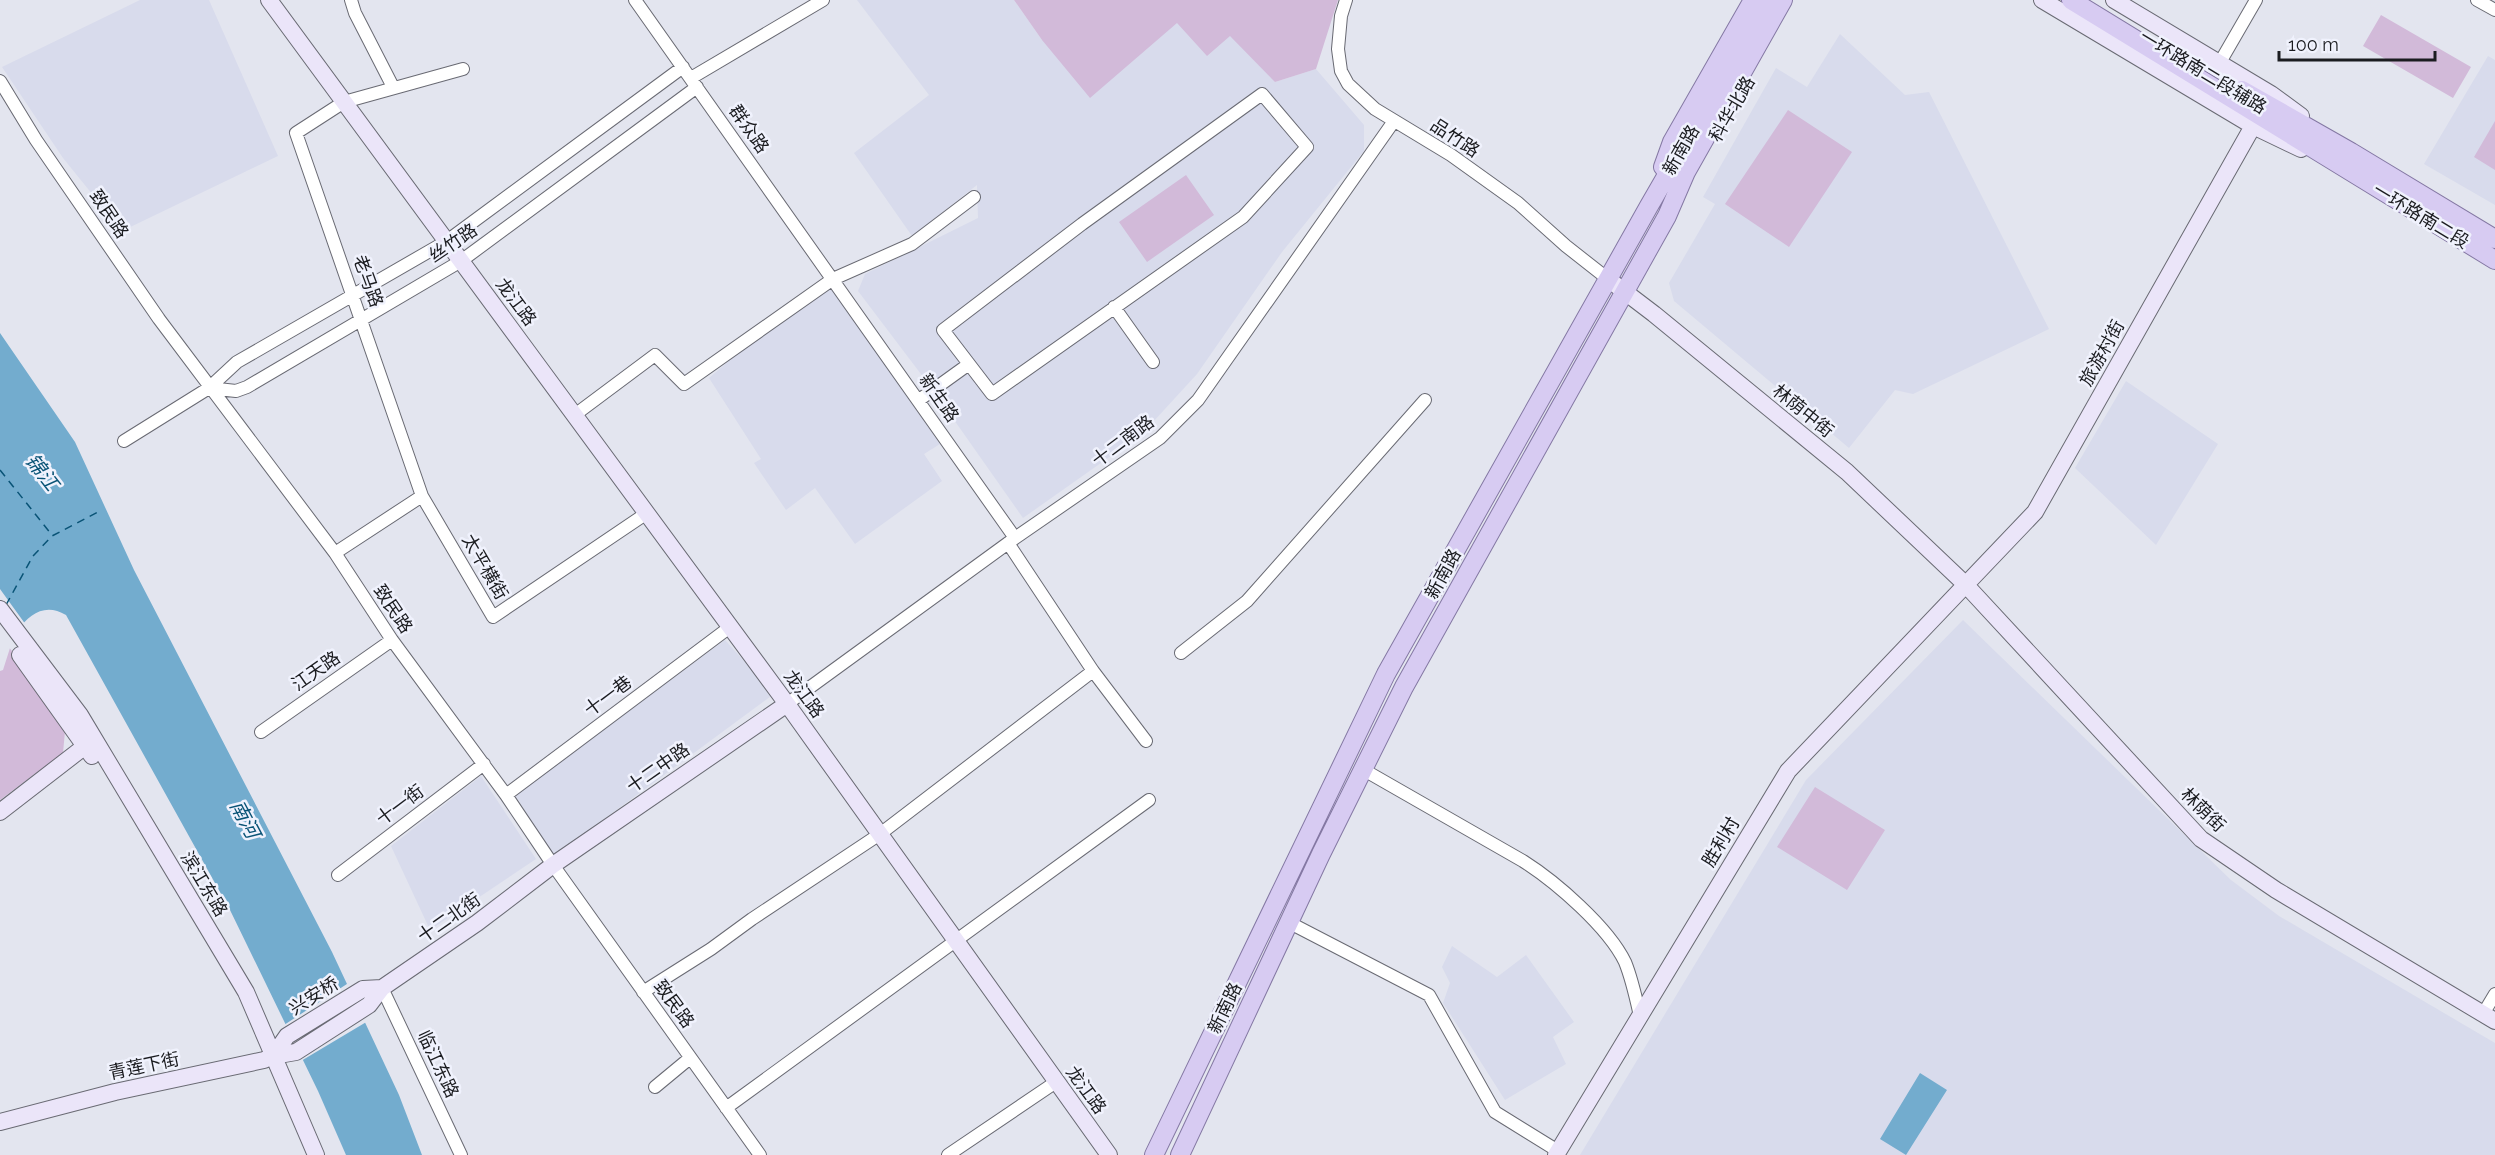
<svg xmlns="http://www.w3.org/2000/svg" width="2495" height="1155" font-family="Raleway,'Noto Sans SC',sans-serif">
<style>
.built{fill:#d8dbec}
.green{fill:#d2bad9}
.water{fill:#73acce}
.pier{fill:#e3e5ef}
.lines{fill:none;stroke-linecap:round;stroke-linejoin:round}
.ferry{stroke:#095376;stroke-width:1.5;stroke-dasharray:8 6;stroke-linecap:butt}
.street-casing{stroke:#696a73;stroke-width:14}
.secondary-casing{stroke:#696a73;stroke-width:18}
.primary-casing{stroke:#8478a3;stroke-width:20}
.street{stroke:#fff;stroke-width:12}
.secondary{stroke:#ebe5f9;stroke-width:16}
.primary{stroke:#d7cbf2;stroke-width:18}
.labels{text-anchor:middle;stroke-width:5;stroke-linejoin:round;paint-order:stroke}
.street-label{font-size:18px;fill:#1b1c20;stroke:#f0f2fd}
.water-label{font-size:20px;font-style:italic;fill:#095376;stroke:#f0f2fd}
</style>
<rect width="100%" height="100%" fill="#e3e5ef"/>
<path class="built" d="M140 0H209L278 156 122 231 63 158 2 67Z
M857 0H1014L1042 40 1177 22 1230 35 1275 82 1316 69 1364 125V151L1282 252 1197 374 1142 434 1023 518 933 390 858 291 865 274 978 218 977 185 912 236 854 153 929 95Z
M1840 34 1905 95 1929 92 2049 329 1913 394 1895 390 1849 448 1674 301 1669 283 1715 204 1703 197 1776 68 1807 87Z
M2488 56 2495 60V205L2424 164Z
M831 288 940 444 924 454 942 481 855 544 815 488 786 510 754 463 761 459 709 378 751 342Z
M2126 381 2218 444 2156 545 2075 468Z
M1963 620 2231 880 2279 916 2495 1043V1155H1580L1806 780Z
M725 640 774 694 554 856 515 795Z
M481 776 536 859 430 930 391 846Z
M1452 946 1497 977 1526 955 1574 1022 1553 1037 1566 1064 1505 1100 1443 1003 1450 983 1442 967Z"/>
<path class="green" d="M1014 0H1338L1316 69 1275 82 1230 36 1207 56 1177 23 1090 98 1042 40Z
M2381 15 2471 67 2453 98 2363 46Z
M1788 110 1852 152 1789 247 1725 204Z
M2495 121V170L2474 157Z
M1186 175 1214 215 1147 262 1119 222Z
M8 646 66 720 63 753 0 800V669Z
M1815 787 1885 830 1847 890 1777 847Z"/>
<path class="water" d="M0 333 75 442 134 570 332 952 399 1095 422 1155H346L318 1091 230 910 66 615C31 594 9 641 0 668Z
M1920 1073 1947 1090 1906 1155 1880 1139Z"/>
<path class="pier" d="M0 589 26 625 10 648 3 670 0 671Z
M350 982 368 1021 301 1061 284 1025Z"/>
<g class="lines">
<path class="ferry" d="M0 470 52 535
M6 605 33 556 52 536 100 511"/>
<defs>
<path id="street" d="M351 0 355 13 393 87
M635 0 1015 538
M1346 0 1341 16 1338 49 1341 71 1348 84 1375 109 1451 155 1518 203 1566 246 1608 279
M2477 0 2495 10
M2219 64 2256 0
M463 69 344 102 296 133 422 496 493 617 647 513
M691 78 823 0
M0 81 36 140 159 319 335 553 392 640 506 795 553 865 760 1155
M1262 94 1307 147 1243 217 992 394 943 330 1082 224Z
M1114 307 1153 362
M209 388 236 391 247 387 461 261 697 87
M919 400 969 364
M576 414 655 355 684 384 833 279 912 244 974 197
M124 441 209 388 237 362 447 241 683 67
M1008 543 1093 671 1146 741
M335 553 422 496
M1181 653 1247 601 1425 400
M787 704 1015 538 1160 438 1198 400 1394 121
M261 732 392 640
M1364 770 1523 861C1556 882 1608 927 1625 962 1632 979 1636 998 1640 1016
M506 795 730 627
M338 875 484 764
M1290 923 1429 995 1495 1112 1558 1151
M382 988 461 1155
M643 992 711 949 752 919 880 834 1093 671
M2483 1014 2495 994
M655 1087 690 1058
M726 1108 1149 800
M948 1155 1056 1082"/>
<path id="secondary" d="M269 0 787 704 1109 1155
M2042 0 2253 126 2301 149
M2114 0 2271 94 2301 116
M1608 279 1654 314 1847 472 1965 584 2201 839 2276 890 2495 1021
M0 609 80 715 246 992 316 1155
M20 655 92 756
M0 812 93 740
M273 1056 296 1052 369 1005 382 988
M0 1122 115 1092 264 1060 273 1056 287 1036 363 989 382 988 477 923 553 865 787 704
M1556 1155 1788 771 2035 512 2253 126"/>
<path id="primary" d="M2071 0 2495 260
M2242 90 2351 152 2495 239
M1663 167 1672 142 1753 0
M1154 1155 1386 674 1649 206 1768 0
M1180 1155 1321 854 1404 687 1667 216 1686 172 1783 0"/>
</defs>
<use href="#street" class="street-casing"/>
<use href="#secondary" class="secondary-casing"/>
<use href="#primary" class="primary-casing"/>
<use href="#street" class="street"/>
<use href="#secondary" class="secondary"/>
<use href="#primary" class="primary"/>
</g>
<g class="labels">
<g class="street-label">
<text transform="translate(2203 72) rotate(31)" y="6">一环路南二段辅路</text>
<text transform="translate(1732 109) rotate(-60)" y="6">科华北路</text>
<text transform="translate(749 129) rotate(55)" y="6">群众路</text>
<text transform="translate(1455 138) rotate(33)" y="6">品竹路</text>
<text transform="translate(1681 150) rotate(-60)" y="6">新南路</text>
<text transform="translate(109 214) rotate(56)" y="6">致民路</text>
<text transform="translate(2421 216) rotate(31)" y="6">一环路南二段</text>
<text transform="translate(453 243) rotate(-34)" y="6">丝竹路</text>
<text transform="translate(368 281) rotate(70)" y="6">老马路</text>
<text transform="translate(516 302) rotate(53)" y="6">龙江路</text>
<text transform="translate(2102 353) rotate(-61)" y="6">旅游村街</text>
<text transform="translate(939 398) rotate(55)" y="6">新生路</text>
<text transform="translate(1803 411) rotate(39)" y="6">林荫中街</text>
<text transform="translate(1123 441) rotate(-37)" y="6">十二南路</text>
<text transform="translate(485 567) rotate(60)" y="6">太平横街</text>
<text transform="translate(1443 574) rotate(-61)" y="6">新南路</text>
<text transform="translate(393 609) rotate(56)" y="6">致民路</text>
<text transform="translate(316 671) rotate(-35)" y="6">江天路</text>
<text transform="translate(804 694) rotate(54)" y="6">龙江路</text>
<text transform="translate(608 696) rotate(-37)" y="6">十一巷</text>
<text transform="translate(658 768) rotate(-35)" y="6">十二中路</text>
<text transform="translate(400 805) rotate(-37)" y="6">十一街</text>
<text transform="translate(2203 810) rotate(44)" y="6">林荫街</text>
<text transform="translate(1721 842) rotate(-59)" y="6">胜利村</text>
<text transform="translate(204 884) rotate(59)" y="6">滨江东路</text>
<text transform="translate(449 918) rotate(-35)" y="6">十二北街</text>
<text transform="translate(314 996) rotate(-32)" y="6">兴安桥</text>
<text transform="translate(674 1004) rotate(54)" y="6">致民路</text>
<text transform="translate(1225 1008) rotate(-64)" y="6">新南路</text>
<text transform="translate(438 1064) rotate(65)" y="6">临江东路</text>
<text transform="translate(144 1066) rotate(-12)" y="6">青莲下街</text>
<text transform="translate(1086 1090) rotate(54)" y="6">龙江路</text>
</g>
<g class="water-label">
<text transform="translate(42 472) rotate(52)" y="7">锦江</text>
<text transform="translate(245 819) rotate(62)" y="7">南河</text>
</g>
</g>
<path d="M2279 51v9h156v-9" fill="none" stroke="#1b1c20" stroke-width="3"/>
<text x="2288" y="51" font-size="18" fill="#1b1c20" stroke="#f0f2fd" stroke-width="4.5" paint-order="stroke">100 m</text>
</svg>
